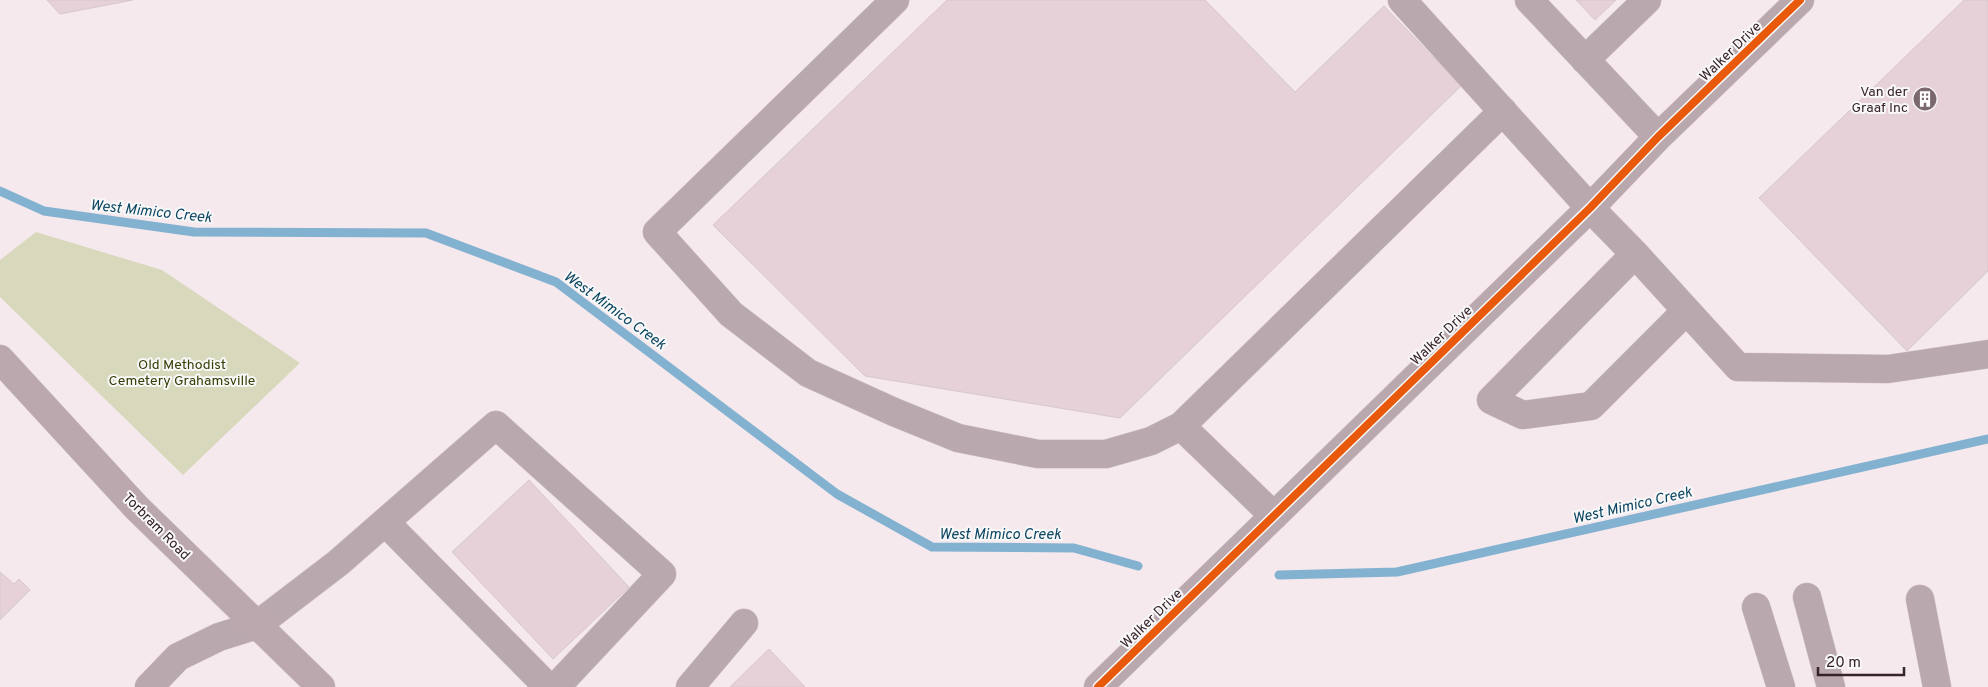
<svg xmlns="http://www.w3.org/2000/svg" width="1988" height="687" font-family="Overpass,sans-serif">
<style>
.green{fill:#d8d8bd}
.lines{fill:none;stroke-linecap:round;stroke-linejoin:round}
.stream{stroke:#83b1d0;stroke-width:9}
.building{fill:#e6d1d8;stroke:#d6c7cc}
.minor-casing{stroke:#d2c6cb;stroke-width:29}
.major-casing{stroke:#d2c6cb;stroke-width:29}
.minor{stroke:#b9a8ad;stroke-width:28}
.major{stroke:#bba8af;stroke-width:28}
.cycleway-casing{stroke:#f8f8f8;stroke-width:11}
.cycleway{stroke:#e8590c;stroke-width:8}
.labels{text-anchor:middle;stroke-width:4;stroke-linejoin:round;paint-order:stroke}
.street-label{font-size:14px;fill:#37232a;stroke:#f8f8f8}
.poi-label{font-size:14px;fill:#37232a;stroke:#f8f8f8;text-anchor:end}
.park-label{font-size:14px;fill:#373d05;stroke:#f8f8f8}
.water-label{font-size:15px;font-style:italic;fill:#0c4663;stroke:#f8f8f8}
</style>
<rect width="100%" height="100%" fill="#f5e9ed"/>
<path class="green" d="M36 232 162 270 300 363 183 475 0 297V260Z"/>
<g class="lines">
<path class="stream" d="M0 191 44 211 194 232 426 233 556 282 837 494 932 547 1074 548 1138 566
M1279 575 1397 572 1988 439"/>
</g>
<path class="building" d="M47 0H133L60 14Z
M947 0H1205L1295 92 1384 6 1461 86 1120 418 865 376 713 225Z
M1576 0H1616L1595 20Z
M1964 0H1988V271L1907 351 1759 198Z
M529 480 629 587 553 659 452 552Z
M0 572 14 584 19 579 30 590 0 620Z
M769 649 805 687H730Z"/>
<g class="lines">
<defs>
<path id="minor" d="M895 0 657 232 731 314 808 373 894 412 958 438 1038 454H1106L1151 441 1181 426 1274 516
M1402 0 1590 208 1635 254 1738 367 1888 369 1988 354
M1529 0 1658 137
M1585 60 1647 0
M1635 254 1491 400 1523 415 1591 406 1686 311
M1181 426 1503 111
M385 522 548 687
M1807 597 1831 687
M1920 599 1937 687
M1756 607 1781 687
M149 687 178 657 219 637 257 625 338 563 496 425 662 574 556 687
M690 687 744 623
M1098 687 1590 208 1658 137 1800 0"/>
<path id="major" d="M0 359 137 508 321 687"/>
</defs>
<use href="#minor" class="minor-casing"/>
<use href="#major" class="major-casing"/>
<use href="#minor" class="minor"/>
<use href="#major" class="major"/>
<defs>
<path id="cycleway" d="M1098 687 1590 208 1658 137 1800 0"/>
</defs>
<use href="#cycleway" class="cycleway-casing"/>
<use href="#cycleway" class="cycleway"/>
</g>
<defs>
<symbol id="building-disc" viewBox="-11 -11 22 22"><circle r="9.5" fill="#7a686e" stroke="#f8f8f8"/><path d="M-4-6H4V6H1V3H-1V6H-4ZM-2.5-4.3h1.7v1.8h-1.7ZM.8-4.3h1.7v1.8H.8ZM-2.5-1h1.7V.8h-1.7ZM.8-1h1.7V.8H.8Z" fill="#fff"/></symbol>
</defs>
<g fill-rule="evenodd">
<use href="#building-disc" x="1911" y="85" width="28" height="28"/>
</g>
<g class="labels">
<g class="street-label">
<text transform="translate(1730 51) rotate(-44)" y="5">Walker Drive</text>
<text transform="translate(1441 335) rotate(-44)" y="5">Walker Drive</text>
<text transform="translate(157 526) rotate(45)" y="5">Torbram Road</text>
<text transform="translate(1151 618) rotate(-44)" y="5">Walker Drive</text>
</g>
<g class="poi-label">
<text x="1908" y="96">Van der<tspan x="1908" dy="16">Graaf Inc</tspan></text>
</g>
<g class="park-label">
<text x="182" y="369">Old Methodist<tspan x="182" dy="16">Cemetery Grahamsville</tspan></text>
</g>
<g class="water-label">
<text transform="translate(151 211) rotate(6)" y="5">West Mimico Creek</text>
<text transform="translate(615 310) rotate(36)" y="5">West Mimico Creek</text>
<text transform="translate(1632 505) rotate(-13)" y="5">West Mimico Creek</text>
<text x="1000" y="539">West Mimico Creek</text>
</g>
</g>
<path d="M1818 667v8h86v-8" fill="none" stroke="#37232a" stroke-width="2.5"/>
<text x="1826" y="667" font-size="15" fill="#37232a" stroke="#f8f8f8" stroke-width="4" paint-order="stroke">20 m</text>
</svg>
